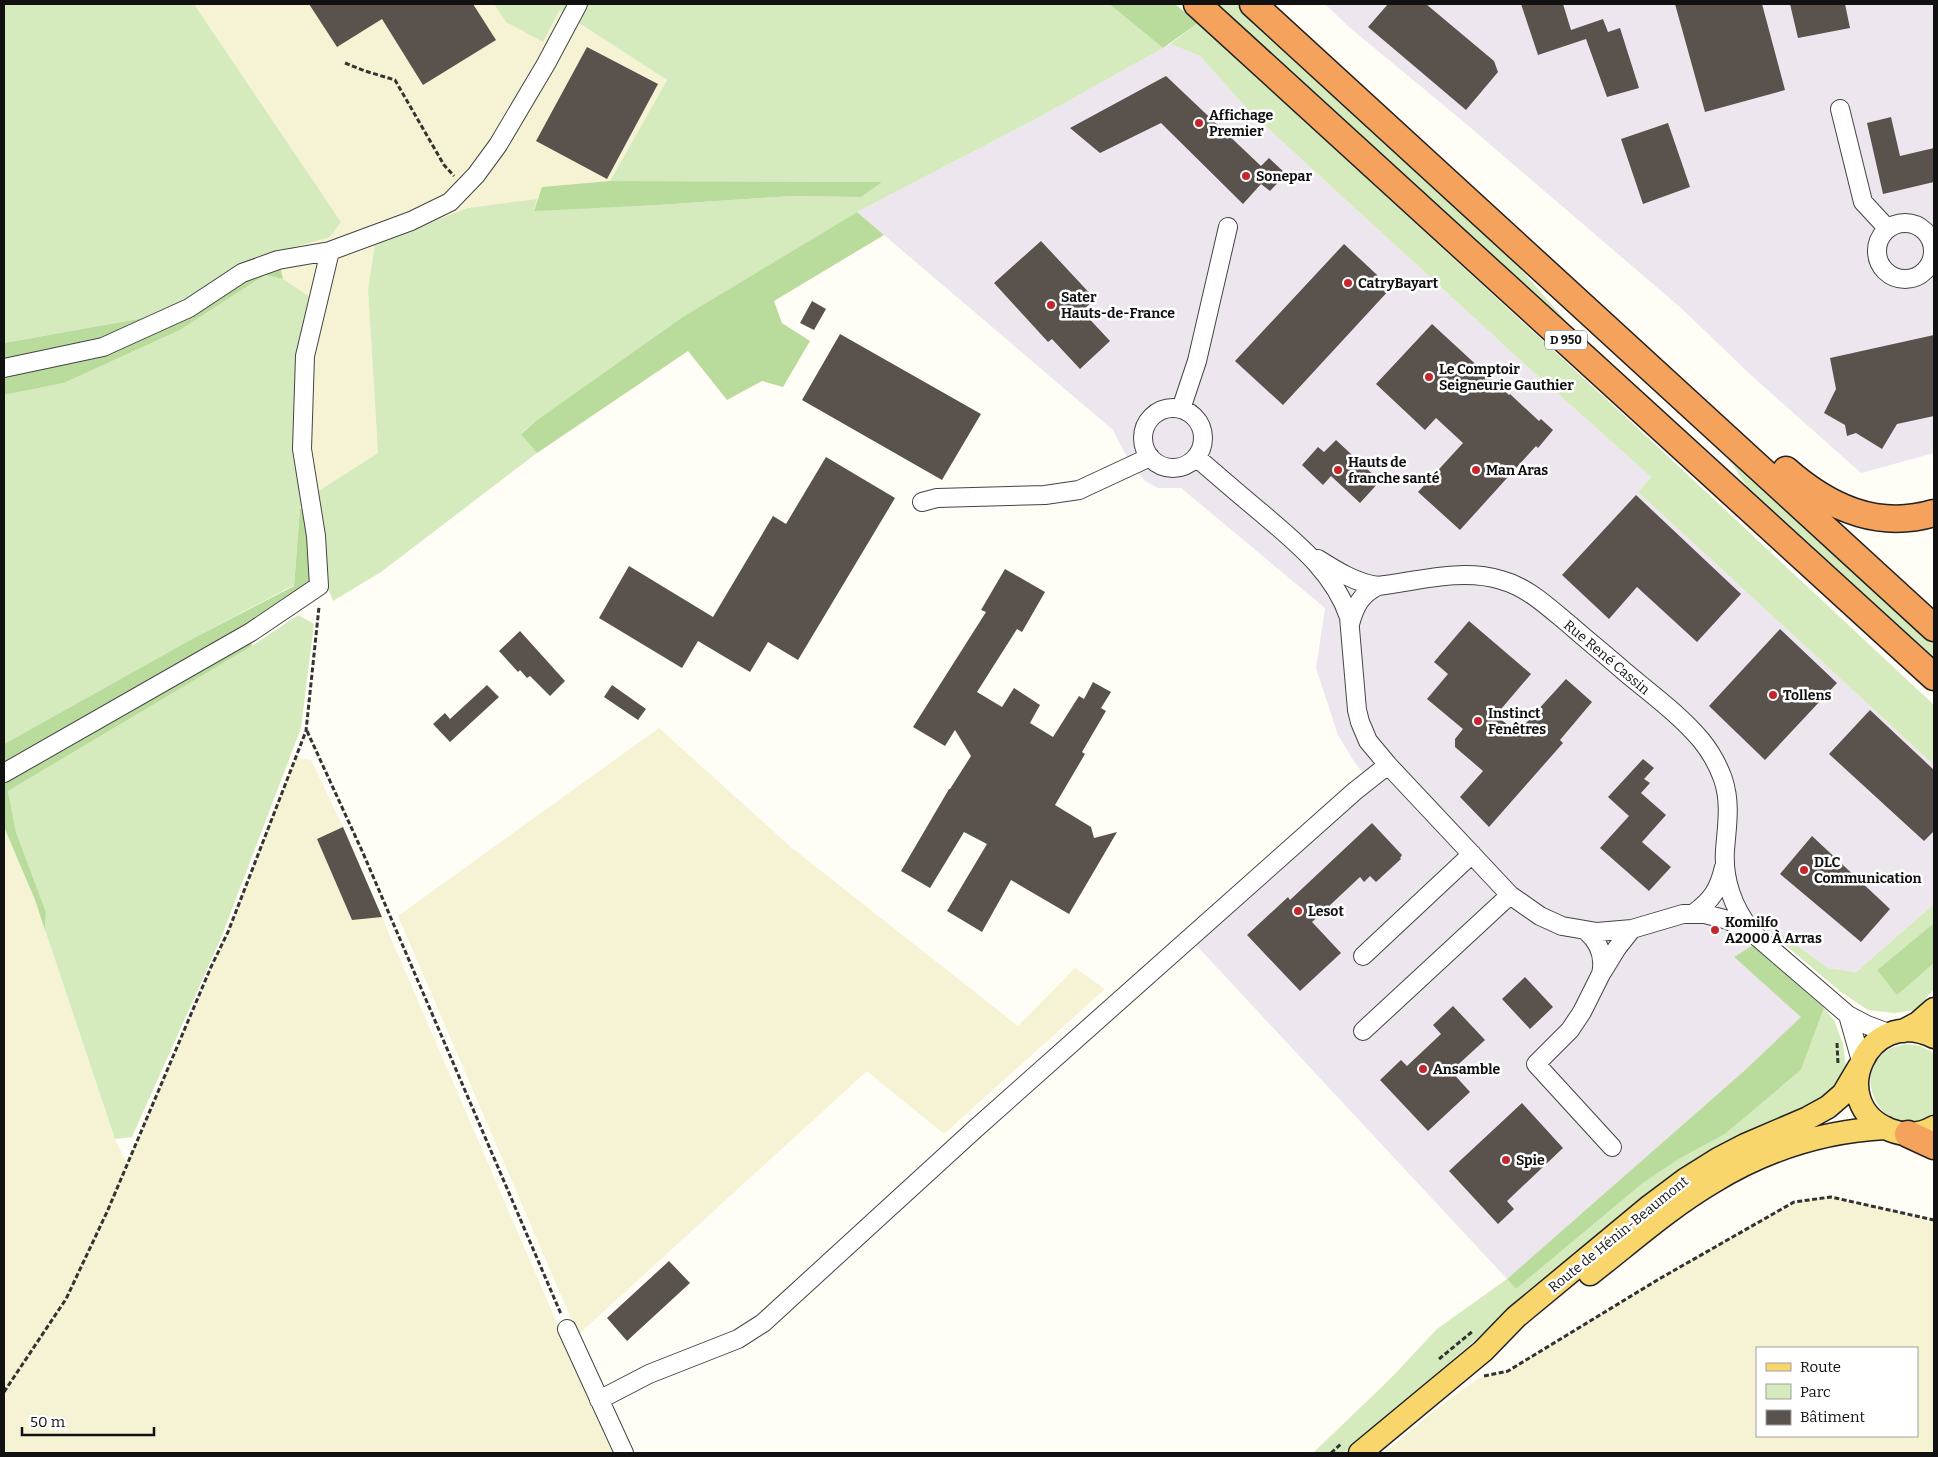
<svg xmlns="http://www.w3.org/2000/svg" width="1938" height="1457" font-family="Bitter,serif">
<style>
.industrial{fill:#eee6ef}
.farmland{fill:#f6f3d4;fill-rule:evenodd}
.green{fill:#d5ebbd}
.forest{fill:#b9dc9c}
.building{fill:#5a524d}
.lines{fill:none;stroke-linecap:round;stroke-linejoin:round}
.minor-casing{stroke:#444;stroke-width:20}
.major-casing{stroke:#222;stroke-width:25}
.highway-casing{stroke:#222;stroke-width:29}
.path{stroke:#333;stroke-width:3;stroke-dasharray:5 2.5;stroke-linecap:butt}
.minor{stroke:#fff;stroke-width:18}
.major{stroke:#f9d66b;stroke-width:22}
.highway{stroke:#f5a25d;stroke-width:26}
.poi-dot{fill:#c4262e;stroke:#fff;stroke-width:2}
.labels{text-anchor:middle;stroke-width:5;stroke-linejoin:round;paint-order:stroke}
.shield{fill:#fff;stroke:#585858;stroke-width:1}
.shield-label{font-size:12px;font-weight:bold;fill:#111}
.poi-label{font-size:14px;font-weight:bold;fill:#111;stroke:#fff;text-anchor:start}
.street-label{font-size:14px;fill:#111;stroke:#fff}
</style>
<rect width="100%" height="100%" fill="#fffdf5"/>
<path class="industrial" d="M1325 4H1934V453L1861 473 1754 378 1681 308 1465 123 1349 27Z
M1170 44 1200 56 1248 110 1519 359 1651 477 1638 492 1934 765V904L1856 972 1828 968 1776 930 1734 957 1802 1017 1744 1071 1507 1279 1195 944 1372 784 1355 763 1338 735 1316 668 1325 608 1181 488H1158L1145 481 1136 471 1123 450 1113 430 857 212 1034 120Z"/>
<path class="farmland" d="M194 4H494L506 22 559 11 667 80 605 190 375 243 368 290 378 453 304 501 310 297 283 279 277 252 341 222Z
M659 728 792 848 1018 1026 1075 968 1105 989 944 1134 867 1071 578 1335 398 916Z
M296 758 311 760 343 827 613 1453H4V827L35 900 115 1139 127 1164 228 932Z
M1831 1197 1934 1220V1453H1384L1435 1410 1479 1378 1509 1371 1659 1279 1794 1202ZM1917 1348V1436H1757V1348Z"/>
<path class="green" d="M4 4H194L341 222 330 237 277 252 149 317 4 343Z
M494 4H570L564 14 559 11 543 42 506 22Z
M583 4H1109L1163 48 1034 120 857 212 684 316 537 420 521 433 537 453 381 572 333 601 327 585 317 492 378 453 368 290 375 243 468 208 537 199 534 210 659 205 791 196 861 197 881 182 610 181 667 80 574 20Z
M1215 4H1237L1501 247 1568 323Z
M1198 23 1630 421 1934 705V765L1638 492 1651 477 1519 359 1248 110 1200 56 1170 44Z
M265 275 283 279 310 297 304 501 300 508 294 585 192 639 4 744V395L64 383 180 330Z
M1720 446 1934 642V660L1750 491Z
M298 615 314 624 301 728 221 938 132 1137 115 1139 45 930 46 912 16 832 8 791 252 646Z
M1934 904V923L1877 970 1897 994 1934 963V989L1916 1010 1894 1013 1868 1010 1841 992 1771 933 1776 930 1828 968 1856 972Z
M1824 1008 1834 1020 1843 1044 1846 1067 1839 1085 1822 1103 1566 1262 1344 1453H1313L1391 1378 1437 1329 1507 1279 1516 1289 1643 1183 1679 1159 1725 1134 1801 1070Z
M1908 1044 1920 1046 1934 1053V1113C1879 1154 1837 1052 1908 1044Z"/>
<path class="forest" d="M1109 4H1175L1198 23 1163 48Z
M610 181 882 182 861 197 791 196 659 205 534 211 542 187Z
M857 212 884 235 774 301 782 323 810 341 783 387 762 381 727 400 688 351 537 453 521 434 537 420 684 316Z
M277 252 283 279 265 275 180 330 64 383 4 395V343L149 317Z
M300 508 308 512 311 574 308 586 247 626 252 646 8 791 16 832 46 912 45 930 35 900 4 827V744L192 639 294 586Z
M1934 923V963L1897 995 1877 970Z
M1753 945 1824 1008 1801 1070 1725 1134 1679 1159 1643 1183 1516 1289 1507 1279 1744 1071 1801 1017 1734 957Z"/>
<path class="building" d="M309 4H473L496 40 423 85 382 19 337 47Z
M1388 4H1426L1494 61 1498 72 1466 110 1368 27Z
M1521 4H1563L1571 30 1603 19 1608 32 1620 28 1639 88 1607 97 1586 39 1538 55Z
M1675 4H1762L1785 90 1705 112Z
M1790 4H1845L1850 28 1798 38Z
M587 47 658 84 607 179 536 141Z
M1166 76 1261 166 1269 158 1286 174 1270 191 1261 184 1243 204 1161 123 1100 153 1070 128Z
M1891 117 1900 156 1934 148V182L1883 194 1867 123Z
M1668 123 1690 187 1643 204 1621 139Z
M1041 241 1095 299 1082 311 1110 341 1080 369 1052 339 1048 342 994 283Z
M1344 244 1391 288 1283 405 1235 361Z
M812 301 826 309 814 330 800 323Z
M1432 324 1509 395 1510 394 1539 421 1541 419 1553 430 1538 448 1536 446 1460 530 1418 492 1463 443 1436 418 1425 430 1376 384Z
M840 334 981 414 942 480 802 400Z
M1934 335V416L1897 424 1882 449 1856 433 1847 436 1845 425 1824 413 1836 389 1830 358Z
M1336 440 1380 481 1360 503 1331 476 1323 485 1302 465 1318 447 1324 452Z
M826 457 895 498 798 660 768 642 750 672 698 641 682 668 599 618 629 566 713 617 773 516 786 524Z
M1636 495 1741 594 1697 642 1637 587 1609 619 1562 575Z
M1005 569 1045 592 1022 632 1017 629 977 692 1002 707 1014 688 1040 705 1030 723 1053 737 1079 696 1084 699 1093 682 1111 692 1101 708 1106 711 1082 752 1085 754 1055 805 1091 827 1094 838 1117 832 1069 914 1011 880 982 932 947 911 987 844 964 832 930 888 901 871 949 789H950L971 756 955 730 945 746 913 727 986 612 981 610Z
M1469 621 1531 674 1496 715 1517 733 1566 679 1592 702 1560 740 1563 743 1489 827 1460 797 1483 771 1455 747V739L1463 729 1427 699 1448 674 1434 662Z
M1780 629 1837 683 1765 760 1709 706Z
M520 631 565 681 550 696 530 676 527 678 520 670 518 672 499 651Z
M487 685 499 697 450 742 433 724 445 713 450 719Z
M612 685 646 709 638 720 604 697Z
M1870 710 1934 770V831L1924 841 1829 754Z
M1643 759 1654 768 1644 779 1650 783 1641 793 1666 815 1642 842 1671 867 1649 891 1600 848 1629 816 1608 797Z
M1372 823 1402 855 1400 858 1401 859 1376 882 1370 876 1364 882 1360 877 1312 922 1341 953 1300 991 1247 935 1288 897 1290 900Z
M343 827 382 917 352 920 317 839Z
M1812 836 1890 909 1861 942 1780 874Z
M1525 977 1553 1007 1530 1029 1502 999Z
M1453 1006 1485 1040 1451 1071 1470 1092 1428 1131 1380 1080 1401 1060 1407 1066 1441 1034 1433 1025Z
M1522 1103 1563 1148 1507 1201 1514 1209 1498 1224 1449 1171Z
M669 1261 690 1283 627 1341 607 1318Z"/>
<g class="lines">
<defs>
<path id="minor" d="M1840 109 1863 202 1888 229
M1877 251a28 28 0 1 1 56 0a28 28 0 1 1-56 0Z
M4 368 103 347 189 308 242 273 278 260 330 251 411 221 450 202 476 175 498 145 546 64 578 4
M1143 438a30 30 0 1 1 60 0a30 30 0 1 1-60 0Z
M1181 409 1197 361 1228 227
M1196 457C1218 476 1241 496 1264 515 1298 544 1334 573 1349 617L1357 710 1360 722 1368 741 1388 765 1510 895 1540 916 1562 926 1597 932 1632 929 1683 914H1705L1728 920 1755 935 1848 1015 1867 1025 1891 1034
M922 502 937 498 1045 495 1079 490 1150 457
M1318 559C1337 571 1356 583 1378 586 1418 581 1462 568 1501 580 1528 587 1549 608 1570 625 1588 641 1607 656 1625 672 1650 693 1679 714 1701 740 1710 751 1718 765 1723 779 1731 803 1727 825 1725 850 1723 879 1733 908 1751 930
M1350 624C1355 606 1361 594 1378 586
M4 773 251 632 319 586 316 536 302 449 305 356 330 251
M1694 913C1712 900 1719 889 1724 867
M1586 931C1600 943 1605 957 1601 974L1617 948 1632 929
M1363 956 1472 854
M1601 974 1582 1012 1570 1030 1536 1064 1612 1147
M1848 1015 1861 1061
M1363 1031 1510 895
M567 1329 624 1453
M599 1400 649 1374 738 1339 763 1323 974 1130 1355 791 1388 765"/>
<path id="major" d="M1903 1031 1918 1023 1934 1009
M1934 1037C1867 1004 1824 1104 1890 1130 1905 1136 1920 1135 1934 1127
M1590 1274C1630 1243 1669 1208 1713 1182 1765 1150 1825 1131 1886 1128
M1360 1453 1483 1351 1516 1317 1650 1206 1686 1179 1718 1159 1745 1145 1808 1118 1828 1107 1843 1094 1859 1067"/>
<path id="highway" d="M1197 4 1934 677
M1253 4 1934 628
M1786 470C1828 507 1877 530 1934 513
M1908 1134 1934 1146"/>
</defs>
<use href="#minor" class="minor-casing"/>
<use href="#major" class="major-casing"/>
<use href="#highway" class="highway-casing"/>
<path class="path" d="M345 63 365 71 395 80 444 165 454 176
M307 731 363 853 561 1314
M1837 1043 1838 1064
M1439 1359 1473 1331
M1484 1376 1508 1371 1659 1279 1794 1202 1831 1197 1934 1220
M4 1392 66 1299 107 1212 211 967 228 932 306 731 319 607
M1331 1453 1342 1443"/>
<use href="#minor" class="minor"/>
<use href="#major" class="major"/>
<use href="#highway" class="highway"/>
</g>
<g class="poi-dot">
<circle cx="1199" cy="123" r="5"/>
<circle cx="1246" cy="176" r="5"/>
<circle cx="1348" cy="283" r="5"/>
<circle cx="1051" cy="305" r="5"/>
<circle cx="1429" cy="377" r="5"/>
<circle cx="1338" cy="470" r="5"/>
<circle cx="1476" cy="470" r="5"/>
<circle cx="1773" cy="695" r="5"/>
<circle cx="1478" cy="721" r="5"/>
<circle cx="1804" cy="870" r="5"/>
<circle cx="1298" cy="911" r="5"/>
<circle cx="1715" cy="930" r="5"/>
<circle cx="1423" cy="1069" r="5"/>
<circle cx="1506" cy="1160" r="5"/>
</g>
<g class="labels">
<rect class="shield" x="1545" y="330.5" width="42" height="19" rx="4"/>
<g class="shield-label">
<text x="1566" y="344">D 950</text>
</g>
<g class="poi-label">
<text x="1209" y="120">Affichage<tspan x="1209" dy="16">Premier</tspan></text>
<text x="1256" y="181">Sonepar</text>
<text x="1358" y="288">CatryBayart</text>
<text x="1061" y="302">Sater<tspan x="1061" dy="16">Hauts-de-France</tspan></text>
<text x="1439" y="374">Le Comptoir<tspan x="1439" dy="16">Seigneurie Gauthier</tspan></text>
<text x="1348" y="467">Hauts de<tspan x="1348" dy="16">franche santé</tspan></text>
<text x="1486" y="475">Man Aras</text>
<text x="1783" y="700">Tollens</text>
<text x="1488" y="718">Instinct<tspan x="1488" dy="16">Fenêtres</tspan></text>
<text x="1814" y="867">DLC<tspan x="1814" dy="16">Communication</tspan></text>
<text x="1308" y="916">Lesot</text>
<text x="1725" y="927">Komilfo<tspan x="1725" dy="16">A2000 À Arras</tspan></text>
<text x="1433" y="1074">Ansamble</text>
<text x="1516" y="1165">Spie</text>
</g>
<g class="street-label">
<text transform="translate(1607 657) rotate(40)" y="5">Rue René Cassin</text>
<text transform="translate(1618 1234) rotate(-39)" y="5">Route de Hénin-Beaumont</text>
</g>
</g>
<rect width="1938" height="1457" fill="none" stroke="#111111" stroke-width="10"/>
<rect x="1756" y="1347" width="162" height="90" fill="#ffffff" stroke="#a0a0a0"/>
<rect x="1766" y="1363" width="25" height="8" fill="#f9d66b" stroke="#a0a0a0"/>
<text x="1800" y="1372" font-size="15" fill="#111111">Route</text>
<rect x="1766" y="1384" width="25" height="15" fill="#d5ebbd" stroke="#a0a0a0"/>
<text x="1800" y="1397" font-size="15" fill="#111111">Parc</text>
<rect x="1766" y="1410" width="25" height="15" fill="#5a524d" stroke="#a0a0a0"/>
<text x="1800" y="1422" font-size="15" fill="#111111">Bâtiment</text>
<path d="M22 1427v8h132v-8" fill="none" stroke="#111111" stroke-width="2.5"/>
<text x="30" y="1427" font-size="15" fill="#111111" stroke="#ffffff" stroke-width="4" paint-order="stroke">50 m</text>
</svg>
